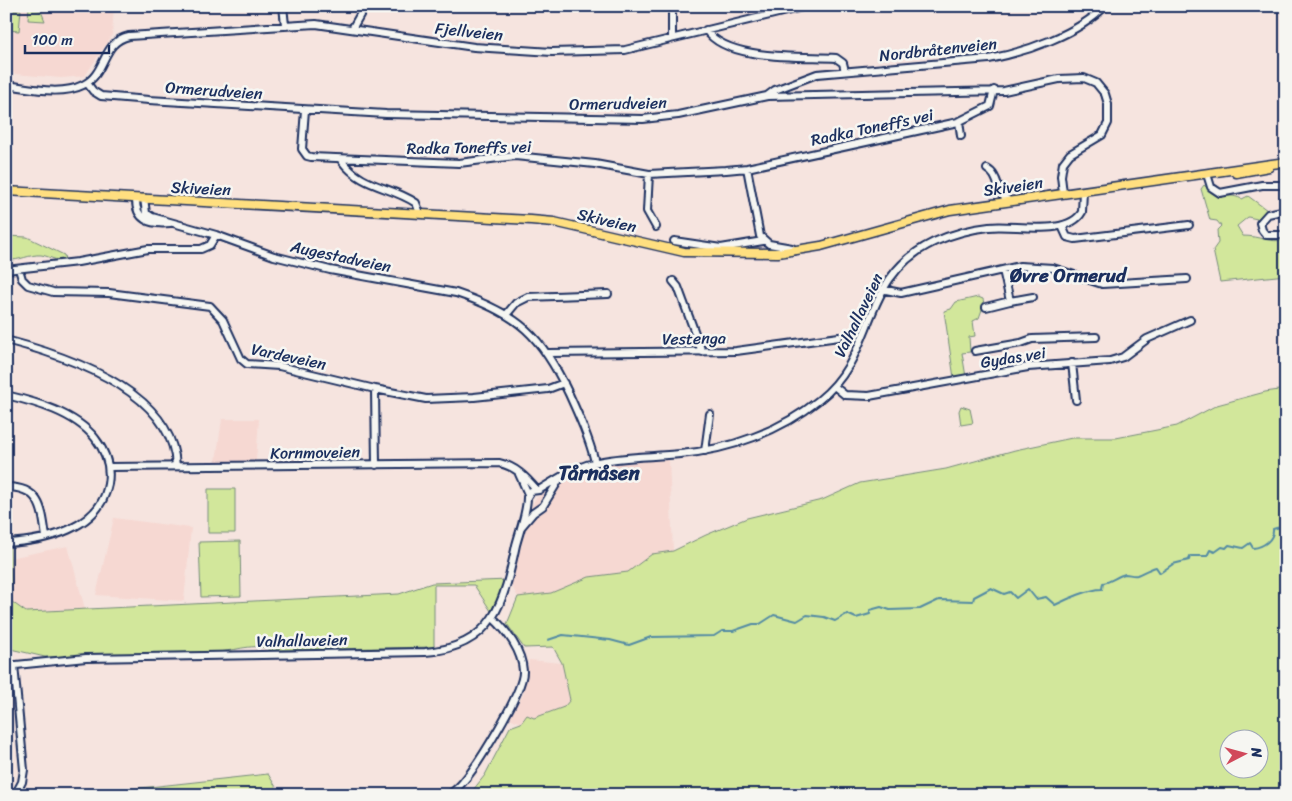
<svg xmlns="http://www.w3.org/2000/svg" width="1292" height="801" font-family="Sriracha,sans-serif">
<style>
.built{fill:#f6d8d2}
.green{fill:#d2e79b;stroke:#768b7c;fill-rule:evenodd}
.lines{fill:none;stroke-linecap:round;stroke-linejoin:round}
.stream{stroke:#538ba4;stroke-width:2}
.minor-casing{stroke:#1b2f5e;stroke-width:10}
.major-casing{stroke:#1b2f5e;stroke-width:11}
.minor{stroke:#f6f6f2;stroke-width:6}
.major{stroke:#ffdf80;stroke-width:8}
.labels{text-anchor:middle;stroke-width:5;stroke-linejoin:round;paint-order:stroke}
.street-label{font-size:16px;fill:#1b2f5e;stroke:#f6f6f2}
.quarter-label{font-size:19px;font-weight:bold;fill:#1b2f5e;stroke:#f6f6f2}
.district-label{font-size:21px;font-weight:bold;fill:#1b2f5e;stroke:#f6f6f2}
</style>
<rect width="100%" height="100%" fill="#f6e4df"/>
<filter id="ink" filterUnits="userSpaceOnUse"><feTurbulence type="fractalNoise" baseFrequency=".02" numOctaves="2"/><feDisplacementMap in="SourceGraphic" scale="10" xChannelSelector="R" yChannelSelector="G"/><feConvolveMatrix kernelMatrix="1 2 1 2 8 2 1 2 1" color-interpolation-filters="sRGB"/></filter>
<g filter="url(#ink)">
<path class="built" d="M6 6H114L112 35 85 76 61 78 15 74 6 67Z
M222 419H259L256 461H216Z
M669 459 673 551 652 554 629 572 589 577 551 593 518 597 508 580 523 521 536 498 573 475 596 465Z
M114 518 191 528 184 601 96 595Z
M68 546 85 609 26 612 12 602 10 558Z
M529 660 562 663 570 700 564 707 521 723 509 718 523 695Z"/>
<path class="green" d="M29 6 41 11 45 21 28 20Z
M6 9 21 10 19 31 6 30Z
M1204 185C1225 206 1223 190 1242 199L1248 196 1267 210 1257 219 1248 217 1237 226 1243 236C1260 236 1268 243 1286 240V275L1220 282 1213 250 1218 243 1217 230 1221 226 1217 221 1210 220 1201 189Z
M6 236 27 237 64 255 65 260C57 262 49 256 41 255 30 254 19 261 8 260Z
M978 297 983 299 984 304 979 318 973 321 975 336 969 337 970 352 962 353 966 377 954 378 944 311 951 309 956 302Z
M1286 389V795H469L485 775 510 727 521 723 527 715 534 718 564 707 570 700 562 663 553 647 524 648 507 624 518 597 551 593 589 577 628 572 652 554 673 551 706 535 747 518 822 500 860 483 946 469 1015 450 1072 438H1116L1177 426 1217 405 1265 392ZM1230 738H1260V768H1230Z
M961 406 970 409 973 423 961 425 959 411Z
M208 489H235V533H208Z
M240 541 241 596 201 597 199 542Z
M6 546 10 547 12 602 26 612 399 594 432 583 508 580 491 611 474 585H434V647L271 650C255 642 235 651 218 652L45 657 6 648Z
M268 774 276 787 272 795H76Z"/>
<g class="lines">
<path class="stream" d="M1286 491 1283 501 1286 503
M548 640 563 635 610 640 629 645 651 637 714 636 722 631H733L753 624H760L774 615 797 621 807 615 824 617 835 621 847 614 856 618 870 614V610L881 607 890 610 920 609 939 600 973 601 974 597 991 588 1004 594 1010 592 1016 598 1028 589 1036 599 1046 597 1055 605C1067 599 1090 589 1102 589L1103 583C1111 582 1117 576 1125 574 1129 574 1133 576 1137 575 1144 572 1149 569 1156 567L1160 573 1173 564 1189 560 1190 556H1207L1210 550 1215 552 1222 547 1226 548 1229 545 1243 548 1250 543 1253 548C1263 547 1274 540 1273 529L1280 527 1286 520"/>
<defs>
<path id="minor" d="M283 6 285 25
M352 29 365 6
M706 30C727 61 800 56 836 58L843 63 845 71
M672 38V6
M87 83 93 91 101 96 149 100 386 114 643 119 678 115 767 96 1004 91 1059 79 1084 78 1096 83 1105 94 1108 104V123L1102 135 1070 154 1063 163 1061 176 1063 193
M6 85C30 88 61 96 83 85 107 74 101 42 129 36L316 24 474 47 552 52 625 50 807 6
M767 96 775 90 817 74 989 59C1025 52 1079 34 1105 6
M305 110 302 149 307 156 311 157 459 163 515 156 595 164 649 174 726 170 747 168 958 122 990 106 994 90
M959 121 961 136
M341 160C363 189 389 185 416 203L420 213
M747 168 760 236 769 244 792 248 794 251
M987 169C1000 176 996 193 1008 200
M649 174 647 211 656 227
M1207 174 1211 187 1220 193 1262 185H1286
M136 198C135 220 150 225 170 223
M144 198 146 213 152 217 216 235 274 256 330 270 456 293C519 314 541 335 569 394 579 416 589 438 595 462
M1286 210 1268 214 1260 223 1262 230 1266 235H1286
M1062 226 1067 237 1075 239 1189 225
M674 241 721 248 763 241
M19 269 22 279 28 285 53 292 109 293 210 306 223 320 241 359 247 364 279 366 375 389 426 399 474 397 548 389 564 383
M6 270 78 262 148 249H201L210 245 216 235
M1003 270 1010 301 1033 297
M673 281 678 287 702 352
M881 289 901 293 1020 266 1053 268 1102 284 1187 279
M986 307 1010 301
M506 315 516 303 528 297 608 294
M6 340C67 356 173 391 176 466
M975 351 1021 343 1032 339 1096 337
M548 353 736 351 839 337
M1072 363 1076 400
M834 386 845 395 869 396 1028 367 1110 361 1123 357 1147 339 1190 320
M375 389 376 465
M6 395C36 402 75 413 95 438 106 452 111 467 108 484 100 529 45 541 6 543
M705 451 710 414
M109 467 499 463C515 466 526 477 536 489
M519 474 528 494
M6 487C41 487 42 509 46 537
M522 526 533 513 543 506 559 480
M14 665 24 770 22 782 15 795
M6 666 86 658 425 652C494 647 504 602 516 545 520 530 527 512 527 497L531 491 539 490C555 480 574 468 593 463 620 456 652 457 680 454 729 450 781 431 819 400 879 353 858 278 934 242 952 234 970 229 989 227 1015 224 1068 237 1082 212L1083 191
M449 795C454 791 459 787 463 782 478 765 524 691 523 671 522 651 507 631 493 618"/>
<path id="major" d="M1236 173 1269 167
M6 191 531 220 554 222 684 252 778 253 821 246 950 210 1286 162"/>
</defs>
<use href="#minor" class="minor-casing"/>
<use href="#major" class="major-casing"/>
<use href="#minor" class="minor"/>
<use href="#major" class="major"/>
</g>
</g>
<g class="labels">
<g class="street-label">
<text transform="translate(469 31) rotate(6)" y="6">Fjellveien</text>
<text transform="translate(938 49) rotate(-6)" y="6">Nordbråtenveien</text>
<text transform="translate(214 90) rotate(4)" y="6">Ormerudveien</text>
<text transform="translate(618 103) rotate(-1)" y="6">Ormerudveien</text>
<text transform="translate(872 127) rotate(-12)" y="6">Radka Toneffs vei</text>
<text transform="translate(469 147) rotate(-1)" y="6">Radka Toneffs vei</text>
<text transform="translate(1013 186) rotate(-8)" y="6">Skiveien</text>
<text transform="translate(201 188) rotate(3)" y="6">Skiveien</text>
<text transform="translate(607 220) rotate(13)" y="6">Skiveien</text>
<text transform="translate(341 256) rotate(12)" y="6">Augestadveien</text>
<text transform="translate(858 315) rotate(-64)" y="6">Valhallaveien</text>
<text transform="translate(694 338) rotate(-1)" y="6">Vestenga</text>
<text transform="translate(289 356) rotate(12)" y="6">Vardeveien</text>
<text transform="translate(1013 357) rotate(-9)" y="6">Gydas vei</text>
<text transform="translate(315 452) rotate(-1)" y="6">Kornmoveien</text>
<text transform="translate(302 640) rotate(-1)" y="6">Valhallaveien</text>
</g>
<g class="quarter-label">
<text x="1068" y="282">Øvre Ormerud</text>
</g>
<g class="district-label">
<text x="599" y="480">Tårnåsen</text>
</g>
</g>
<rect width="1292" height="801" fill="none" stroke="#f6f6f2" stroke-width="25"/>
<rect x="12" y="12" width="1267" height="776" fill="none" stroke="#1b2f5e" stroke-width="2" filter="url(#ink)"/>
<g transform="translate(1244 754) rotate(84)"><circle r="24" fill="#f6f6f2" stroke="#9ea6b7"/>
<path d="M0-4L9 19L0 12L-9 19Z" fill="#d1495b"/>
<text y="-8" font-size="14" font-weight="bold" text-anchor="middle" fill="#1b2f5e">N</text>
</g>
<path d="M25 45v8h84v-8" fill="none" stroke="#1b2f5e" stroke-width="2.5"/>
<text x="32" y="45" font-size="15" fill="#1b2f5e" stroke="#f6f6f2" stroke-width="4" paint-order="stroke">100 m</text>
</svg>
